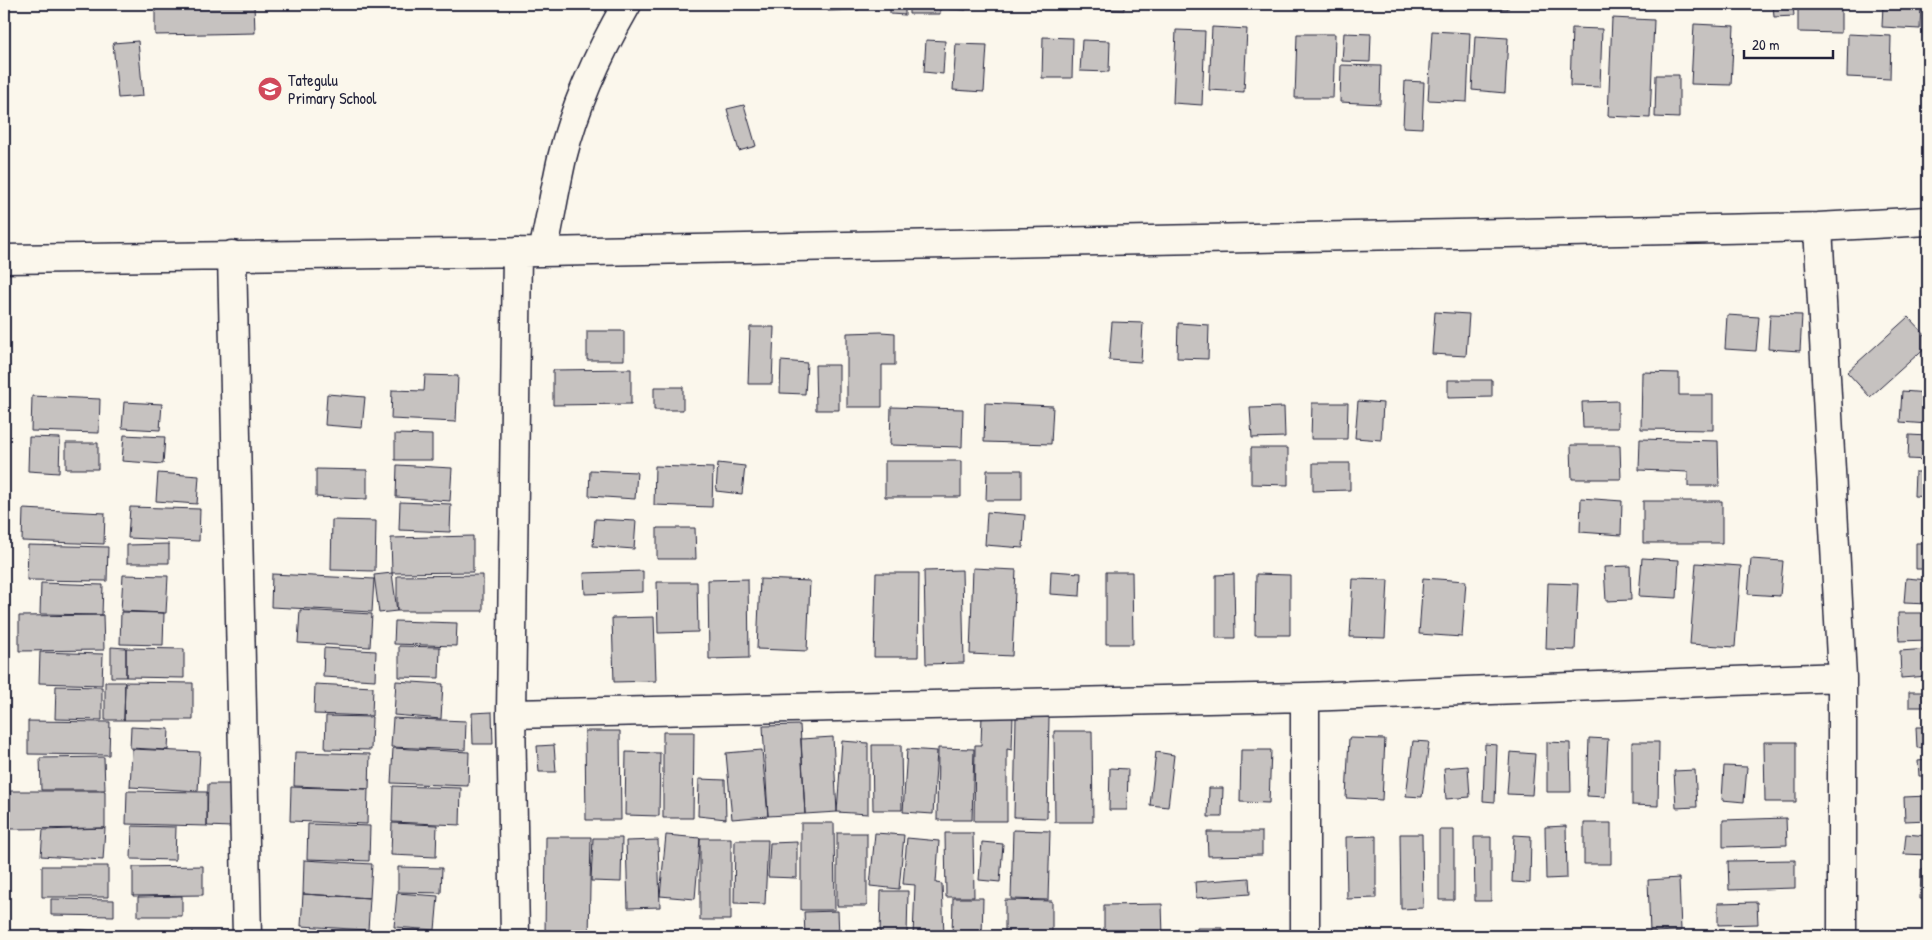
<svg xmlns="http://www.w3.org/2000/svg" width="1932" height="940" font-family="'Patrick Hand',sans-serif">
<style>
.building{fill:#c6c2c0;stroke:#22223b}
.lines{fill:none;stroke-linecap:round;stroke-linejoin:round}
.minor-casing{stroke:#22223b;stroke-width:31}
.minor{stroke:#fbf7ec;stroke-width:28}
.labels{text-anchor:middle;stroke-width:5;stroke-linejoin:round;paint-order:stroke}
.poi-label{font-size:16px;fill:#22223b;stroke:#fbf7ec;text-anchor:start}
</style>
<rect width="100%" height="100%" fill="#fbf7ec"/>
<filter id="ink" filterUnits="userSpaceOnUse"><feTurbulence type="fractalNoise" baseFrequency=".02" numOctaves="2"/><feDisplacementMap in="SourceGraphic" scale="10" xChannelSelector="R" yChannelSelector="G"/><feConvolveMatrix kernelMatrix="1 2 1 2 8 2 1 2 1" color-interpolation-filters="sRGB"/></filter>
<g filter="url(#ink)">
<path class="building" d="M155 4H254L255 33 155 35Z
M828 4H859V10L828 11Z
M890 4H905V15L890 14Z
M909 4H940V14H909Z
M950 4H966V10L949 9Z
M1076 4H1124V10L1076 8Z
M1474 4H1508V9L1473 8Z
M1773 4H1793L1794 16 1774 17Z
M1798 4H1841V33L1798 32Z
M1883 4H1921L1920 29 1882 27Z
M1612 18 1654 20 1650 118 1608 116Z
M1694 24 1734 26 1731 85 1691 84Z
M1212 27 1247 29 1244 92 1209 90Z
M1572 28 1602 29 1600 87 1570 86Z
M1176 30 1205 31 1202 105 1173 103Z
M1432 31 1470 33 1467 102 1428 100Z
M1344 33 1371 34 1370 62 1342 61Z
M1297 34H1335L1333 98H1295Z
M1848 34 1891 36 1890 79 1847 77Z
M1475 36 1508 38 1505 93 1472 90Z
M1043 37 1073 38 1072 78H1042Z
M926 40 945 41 943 74 924 72Z
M1082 40 1110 41 1109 72 1080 71Z
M138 41 143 96 118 98 113 43Z
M956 44 987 45 984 92 953 90Z
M1341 65 1381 66 1380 104 1340 102Z
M1656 75H1679V118L1655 117Z
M1405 81 1424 82 1422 128 1403 127Z
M744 105 756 146 739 151 727 109Z
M1435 312 1469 314 1466 356 1432 354Z
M1770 314 1802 315 1800 351 1768 349Z
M1727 315 1759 317 1756 351 1725 349Z
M1908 317 1928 338V345L1870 397 1847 372Z
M1112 322 1143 323 1141 362 1109 360Z
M1178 323 1209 325 1208 359 1177 358Z
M750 327H774L772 384H748Z
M587 331H624V360H587Z
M881 332 895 333V365H882V407H847V333Z
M781 361 807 363 805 394 780 393Z
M815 365H839V410H816Z
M631 369V404L553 405V370Z
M1642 372 1679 373V395H1713V430L1641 429Z
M425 375 458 376 456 422 391 419 392 390 424 391Z
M1448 380H1492V397L1448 398Z
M654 387H683V410H654Z
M1902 391 1928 393V424L1900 422Z
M327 394 365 397 362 428 325 425Z
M32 396 100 399 99 433 31 431Z
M1358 401 1383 403 1381 440 1355 438Z
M1618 401V428H1583L1582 402Z
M124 402 162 404 160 430 122 428Z
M985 403 1053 406 1051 444 984 442Z
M1312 403H1348L1347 439H1311Z
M891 407 963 409 962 447 890 445Z
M1284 407 1285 437 1252 438 1250 408Z
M395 434 432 435V460H395Z
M124 435 165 437 163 464 122 461Z
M1909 435 1928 436V460L1908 459Z
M29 437 60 438 59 473 28 471Z
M1640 439 1718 441 1719 486H1688V472L1639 470Z
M66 443H98V469H66Z
M1571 445H1620L1621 479H1572Z
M1251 448H1288V485L1251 484Z
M885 461H961V497H885Z
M718 463 745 466 742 494 716 491Z
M1313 463H1350V490L1313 491Z
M397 465 452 468 450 501 396 497Z
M655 466 713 468 712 507 654 505Z
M316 469 367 470V499L316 497Z
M590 470 637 472 635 499 589 496Z
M987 470H1022V500H986Z
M1915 472H1928V497L1914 496Z
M158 473 199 476 197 504 156 501Z
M1581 498 1622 501 1621 535 1580 532Z
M1643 501H1722V543H1643Z
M400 502 451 504 450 532 399 530Z
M130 507 200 509 199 541 128 538Z
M23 509 105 513 104 544 22 541Z
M987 512 1025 515 1023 548 985 545Z
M595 519 636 521 634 549 593 546Z
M332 520 376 521 375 571 331 570Z
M657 528H695L696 559H657Z
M473 536V572L392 573 391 538Z
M1916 543H1928V569H1916Z
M169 544V563H127V545Z
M28 545 108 547 107 581 27 580Z
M1642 558 1679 560 1677 598 1639 596Z
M1751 559 1783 561 1780 596 1748 594Z
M1696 563 1741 566 1735 647 1690 644Z
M1630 566 1631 600 1606 601 1604 567Z
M973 568 1016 570 1012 656 970 654Z
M962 570 964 663 926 664 924 571Z
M643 571V592L585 594 584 573Z
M1051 571 1081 573 1080 596 1050 594Z
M1106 572H1132L1133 644H1106Z
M392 573 397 611 379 613 374 575Z
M876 573H919L918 657H874Z
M272 574 374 579 372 612 271 607Z
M1234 574 1235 638H1216V575Z
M1256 574 1290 575V635H1255Z
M123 575 168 576 166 613 121 611Z
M483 575V611H397V576Z
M1423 578 1466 581 1462 637 1419 634Z
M1906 578 1928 580V604L1904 603Z
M748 579 749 658 709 659 708 580Z
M760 579 810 581 807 651 757 649Z
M1353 579 1388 580 1385 638 1350 637Z
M657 582H697L698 632 658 633Z
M41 583 103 585 102 615 40 614Z
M1548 583 1578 584 1575 650 1546 649Z
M300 610 372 614 370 647 298 643Z
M121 612 164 613 163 645 120 644Z
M1898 613H1928V640L1899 641Z
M103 615 104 650 19 651V616Z
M654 617 656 681 614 682 612 618Z
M395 621 457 623 456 646 394 644Z
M399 646 440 647 439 678 399 677Z
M111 647 126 648V677H111Z
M126 648 184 649V678L126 677Z
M324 648 376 651 375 680 323 677Z
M1928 649V676L1901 678 1900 651Z
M40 652 103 654 102 685 39 683Z
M396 681 443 684 441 719 394 715Z
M105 682H125L124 720H105Z
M125 682 193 683V720H124Z
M315 684 373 687 372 716 314 714Z
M56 686 102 687V720L55 719Z
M1909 692H1928V707H1909Z
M492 712 493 744H473L472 713Z
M982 714 1013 715 1012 750 1007 749V821H974L975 745H981Z
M326 716 372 717 371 750 325 749Z
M1016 717H1049L1047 818 1014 817Z
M393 718 466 721 465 750 391 747Z
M28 721 110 722 109 755 28 754Z
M800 725 805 814 768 816 763 726Z
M131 727 169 729 168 750 130 748Z
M1916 727H1928V747L1917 748Z
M585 731H620L621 820H586Z
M1054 731H1092L1093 822H1055Z
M663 732H694L693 818H663Z
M833 737 837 812 805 814 801 739Z
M1349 738 1385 739 1382 800 1346 798Z
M1589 738 1608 739 1605 797 1587 796Z
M842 741 868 743V814L837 812Z
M1413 741 1429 742 1422 797 1406 796Z
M1547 742 1570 743 1571 792H1547Z
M1632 742H1659L1658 806 1632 805Z
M1764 742H1796V802H1765Z
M1485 744 1497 745 1495 802 1483 801Z
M554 745 556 772H539L537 746Z
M872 745H901L902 810H873Z
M393 748 469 752 468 786 391 783Z
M938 748 974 749 972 820H937Z
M132 749 200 752 198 791 130 787Z
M907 749 937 751 933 814 903 812Z
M762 750 768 816 732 819 726 753Z
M1241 750H1271L1269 803 1240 802Z
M295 752 370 754 369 789 294 786Z
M626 752 660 753 659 816 625 815Z
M1156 752 1174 755 1168 807 1150 805Z
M1510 752 1535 754 1532 795 1507 794Z
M104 757 105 790H41L40 758Z
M1928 760V776H1919L1918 761Z
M1468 766 1470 797 1446 799 1444 768Z
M1724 766 1747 767 1744 802 1722 800Z
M1110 768 1128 769 1127 810H1109Z
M1695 770 1697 807 1676 808 1674 771Z
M699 779 725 780 726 819 698 816Z
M208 784H232L231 827 207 826Z
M393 786 461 788 460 825 392 822Z
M291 787 368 789 367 824 290 821Z
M1209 788H1223L1222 817H1208Z
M10 791H105V828L10 829Z
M127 791 207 792V826L126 824Z
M1928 796V820L1905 821 1904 797Z
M1786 818 1787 845 1723 847V820Z
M392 823 437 825 436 857 391 855Z
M801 823H834L835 910H801Z
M1584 823H1611V864H1584Z
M308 824 370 826 369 861 307 859Z
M132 826 176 827 175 860 131 859Z
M1566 826 1567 878 1546 879 1545 827Z
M105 828 103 860 41 856 43 830Z
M1013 830 1050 831 1048 900 1011 899Z
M1439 830H1454V900H1439Z
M1207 832H1262V855L1208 856Z
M837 833H867V906H837Z
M875 833 904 835 899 889 870 886Z
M945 833H973L974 897H946Z
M1400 834H1422L1423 908 1401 909Z
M1906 834 1928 836V855L1904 854Z
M666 835 700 838 695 899 660 896Z
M1514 835 1531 836 1530 883 1512 882Z
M1376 836V898L1347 899 1346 837Z
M546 837H591L589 936H545Z
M1474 837H1491V901H1475Z
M593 838H622L621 882 591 881Z
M700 838H731V920H700Z
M907 838 939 841 936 883 942 884 944 936H913L915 885 903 884Z
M658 840 660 907 628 908 626 841Z
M735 840H768L765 904 734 903Z
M797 842V878L768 877 770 843Z
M982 842 1003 844 1000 882 979 880Z
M304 860 372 864 370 898 303 894Z
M1795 860V888L1729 890 1728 861Z
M42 866H108V897H42Z
M203 866V895L133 896V867Z
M398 867 442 868 441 893 398 892Z
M1921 869H1928V899H1920Z
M1249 878 1250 894 1196 898 1195 882Z
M1679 878 1681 931 1650 932 1648 880Z
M881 891H908L907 936H880Z
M397 893 438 896 435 930 394 927Z
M303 894 370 898 368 930 301 926Z
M182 896V916H138V897Z
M953 898H983L982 936H952Z
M51 899 114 900V916L51 915Z
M1005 900 1052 901V936H1005Z
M1757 902 1758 924 1718 925V903Z
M1162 904 1163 936H1104V905Z
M838 911 839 936H805L804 912Z
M1197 928H1222V936H1196Z
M70 929 110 932V936H69Z
M303 930 370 933V936H303Z
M398 930 471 932V936H398Z
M215 932 216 936H139V933Z"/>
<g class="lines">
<defs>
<path id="minor" d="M1818 227 1842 677V936
M543 252C550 220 555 189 562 158 575 105 600 51 627 4
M232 255 247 936
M4 259 543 252 1818 227 1928 221
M511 714 1305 697 1842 677
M515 936 511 714 517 252
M1305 936V697"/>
</defs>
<use href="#minor" class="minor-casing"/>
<use href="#minor" class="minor"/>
</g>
</g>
<defs>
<symbol id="school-disc" viewBox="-11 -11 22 22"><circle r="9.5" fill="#d1495b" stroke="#fbf7ec"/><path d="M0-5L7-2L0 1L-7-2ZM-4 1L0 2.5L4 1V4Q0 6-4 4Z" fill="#fff"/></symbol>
</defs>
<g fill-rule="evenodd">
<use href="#school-disc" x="256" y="75" width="28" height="28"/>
</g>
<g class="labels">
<g class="poi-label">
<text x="288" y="86">Tategulu<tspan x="288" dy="18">Primary School</tspan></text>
</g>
</g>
<rect width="1932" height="940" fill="none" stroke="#fbf7ec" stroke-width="20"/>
<rect x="10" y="10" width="1912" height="920" fill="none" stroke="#22223b" stroke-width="2" filter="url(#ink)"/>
<path d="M1744 50v8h89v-8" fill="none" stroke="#22223b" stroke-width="2.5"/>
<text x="1752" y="50" font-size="15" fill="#22223b" stroke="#fbf7ec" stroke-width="4" paint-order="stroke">20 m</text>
</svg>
